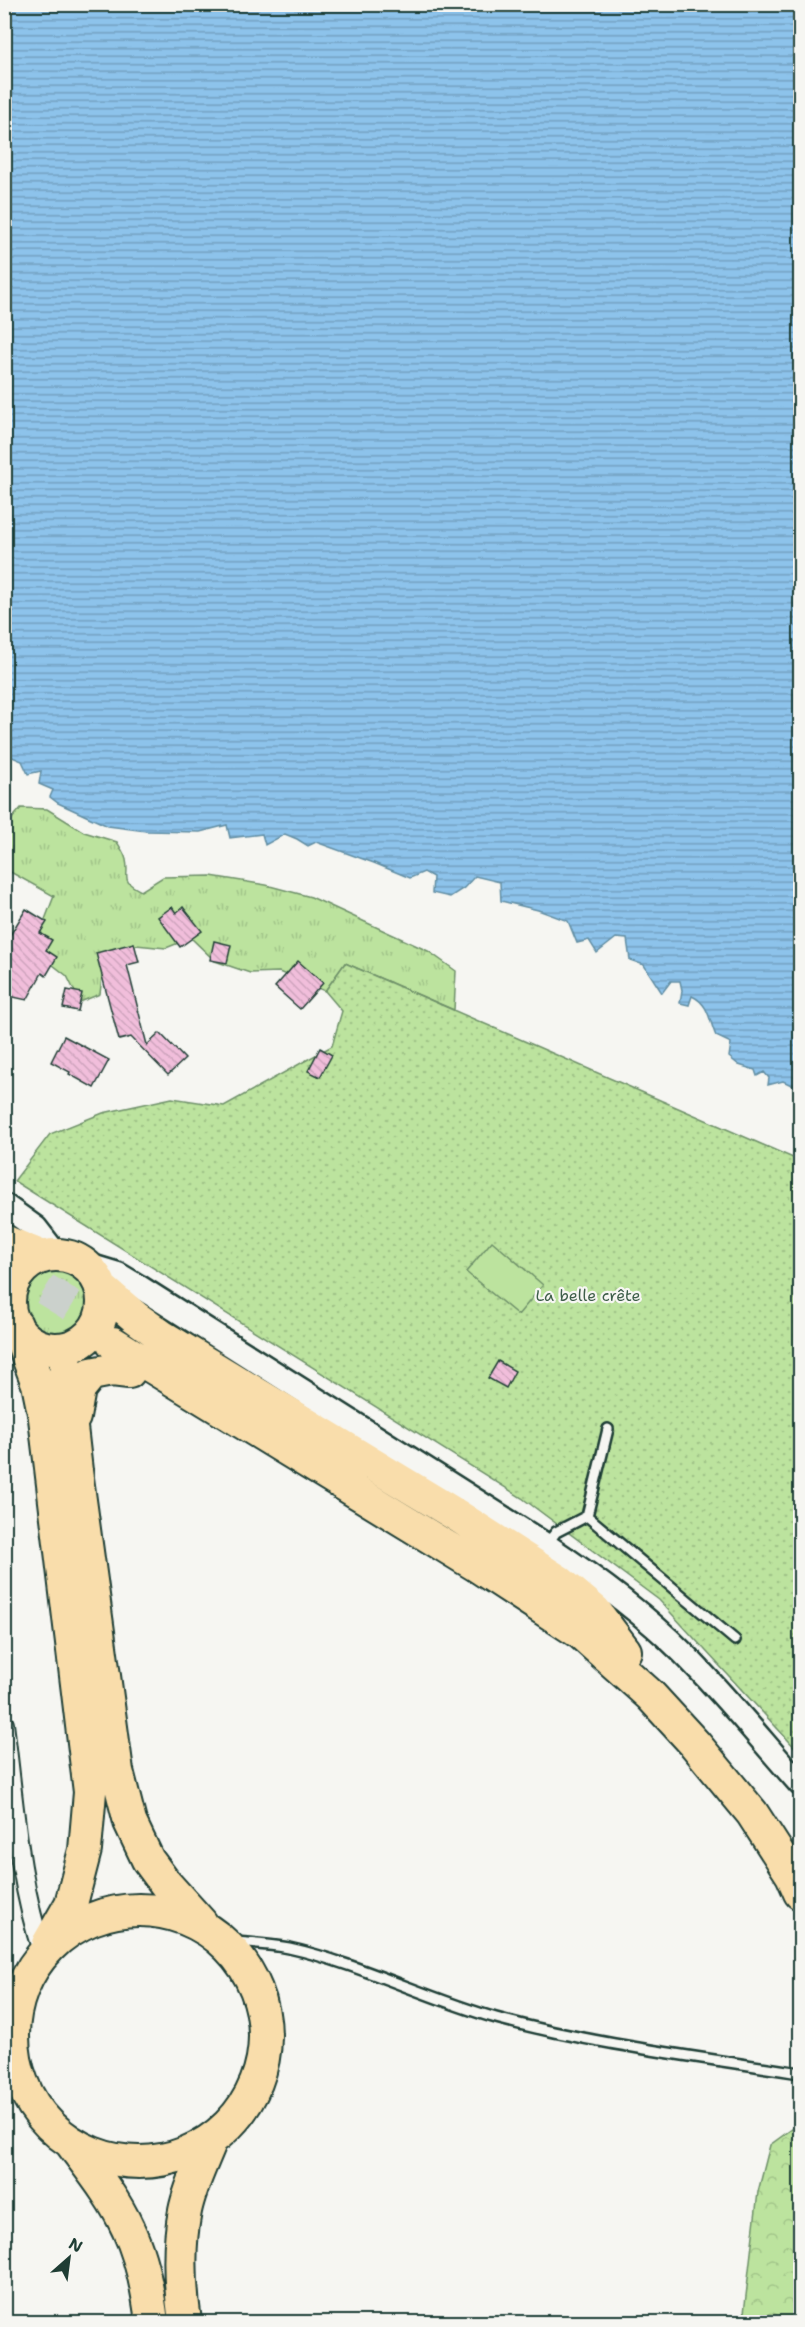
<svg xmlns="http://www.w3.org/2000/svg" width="805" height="2327" font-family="'Shantell Sans',sans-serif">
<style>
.grass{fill:url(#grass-tufts);stroke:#6e9069;stroke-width:1.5}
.forest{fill:url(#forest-crowns);stroke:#6e9069;stroke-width:1.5}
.park{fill:url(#park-dots);stroke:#6e9069;stroke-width:1.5}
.garden{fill:#bce39e;stroke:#6e9069;stroke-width:1.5}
.water{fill:url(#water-rules);stroke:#618da2;stroke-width:1.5}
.building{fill:url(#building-back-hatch);stroke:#1f3d34;stroke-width:1.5}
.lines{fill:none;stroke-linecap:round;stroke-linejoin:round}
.trunk-tunnel{stroke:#cbd1cc;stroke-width:32;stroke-dasharray:32 16;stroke-linecap:butt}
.service-casing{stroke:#1f3d34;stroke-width:14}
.minor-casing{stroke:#1f3d34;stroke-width:22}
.tertiary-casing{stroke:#1f3d34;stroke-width:27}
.trunk-casing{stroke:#1f3d34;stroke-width:36}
.service{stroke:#f6f6f2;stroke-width:9}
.minor{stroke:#f6f6f2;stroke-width:18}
.tertiary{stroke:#f6f6f2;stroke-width:22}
.trunk{stroke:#f9ddab;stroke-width:32}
.labels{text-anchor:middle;stroke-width:4.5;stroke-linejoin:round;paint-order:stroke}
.park-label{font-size:16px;fill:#3e5e49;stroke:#f6f6f2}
</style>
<defs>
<pattern id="grass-tufts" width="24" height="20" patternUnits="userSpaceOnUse" patternTransform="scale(1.5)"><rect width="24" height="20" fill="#bce39e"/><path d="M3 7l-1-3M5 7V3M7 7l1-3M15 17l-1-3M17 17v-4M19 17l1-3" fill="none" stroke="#a1c489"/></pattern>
<pattern id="forest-crowns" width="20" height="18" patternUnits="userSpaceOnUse" patternTransform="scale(1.5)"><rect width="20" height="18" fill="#bce39e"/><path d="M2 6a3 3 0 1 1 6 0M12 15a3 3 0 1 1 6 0" fill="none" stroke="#a1c489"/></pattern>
<pattern id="park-dots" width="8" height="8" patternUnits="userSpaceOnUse" patternTransform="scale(1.5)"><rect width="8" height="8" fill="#bce39e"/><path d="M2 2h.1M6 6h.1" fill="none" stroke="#a1c489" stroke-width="1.8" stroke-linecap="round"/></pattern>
<pattern id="water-rules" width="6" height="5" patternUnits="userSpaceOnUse" patternTransform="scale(1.5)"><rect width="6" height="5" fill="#8dc3eb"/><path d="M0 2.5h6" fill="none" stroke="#73a0bf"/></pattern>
<pattern id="building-back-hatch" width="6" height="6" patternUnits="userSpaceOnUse" patternTransform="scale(1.5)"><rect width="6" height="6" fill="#f1bedb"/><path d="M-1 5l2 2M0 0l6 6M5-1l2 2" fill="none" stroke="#cea4bd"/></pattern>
</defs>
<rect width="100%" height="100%" fill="#f6f6f2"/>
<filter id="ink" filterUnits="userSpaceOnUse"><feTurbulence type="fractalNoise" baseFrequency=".0167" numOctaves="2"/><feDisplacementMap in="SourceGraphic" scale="12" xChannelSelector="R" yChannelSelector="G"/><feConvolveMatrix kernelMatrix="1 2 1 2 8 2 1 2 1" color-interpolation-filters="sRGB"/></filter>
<g filter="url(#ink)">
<path class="grass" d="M21 808 47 809 84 832 117 842C120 847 125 854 126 860 130 878 119 880 141 891L163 877 211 876 266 885 311 897 428 951 456 971 454 1010 345 963 325 991 279 972 250 973 215 961 191 938 166 948 136 945 112 960 102 976 100 994 80 1002 67 976 48 961 41 930 54 896 5 869V827Z
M22 1301a33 33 0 1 1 66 0a33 33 0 1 1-66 0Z"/>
<path class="forest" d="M792 2129H800V2322H743L758 2192 770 2145Z"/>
<path class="park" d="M345 963 800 1161V1753L659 1600 522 1498 14 1181 50 1134 103 1113 172 1098 224 1106 332 1046 342 1011 325 991Z"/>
<path class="garden" d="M492 1241 543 1285 518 1315 466 1272Z"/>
<path class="water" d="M4 5H800V1089L783 1081 768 1085 769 1078 764 1072 757 1076 755 1070 739 1065 729 1057 731 1043 716 1036C709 1020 709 1004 692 996L689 1005 680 1003 682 990 680 981H671L662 993 644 965 630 960 627 939 616 938 597 953 589 940 577 943 568 921 538 910 501 901 500 882 475 876 464 888 450 897 432 893 433 877 424 872 410 878 374 863 316 842 308 846 297 839 285 834 265 845 262 834 230 838 227 825 200 832 146 831 108 826 58 803 50 797 53 790 39 784 41 771 28 774 22 761 5 754Z"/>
<path class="building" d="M172 907 176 913 183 907 202 931 180 947 158 917Z
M26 909 47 922 40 933 52 940 46 950 57 957 46 976 42 973 27 1000 4 995V945Z
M214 941 231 945 227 963 210 960Z
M134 943 139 962 127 965 147 1045 160 1033 185 1059 168 1075 131 1037 119 1040 96 953Z
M298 961 323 983 300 1009 275 987Z
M67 990 82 993 78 1011 63 1008Z
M64 1036 109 1060 94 1088 69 1074 70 1072 51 1062Z
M320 1048 332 1055 320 1077 308 1071Z
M498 1361 515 1371 506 1388 488 1378Z"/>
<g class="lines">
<path class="trunk-tunnel" d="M4 1264 118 1334"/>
<defs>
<path id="service" d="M587 1516 735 1640
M587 1516 608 1429
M546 1545 556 1532 587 1516
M221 1941C244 1943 267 1944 289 1948 358 1963 428 1999 496 2018 596 2045 699 2057 800 2073"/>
<path id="minor" d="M4 1724C14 1800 18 1880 43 1954
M4 2032 12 2018
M4 2078 24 2089"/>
<path id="tertiary" d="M4 1205 36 1228 57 1255
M85 1264 118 1274 138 1286 546 1545C594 1577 641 1611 682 1652 724 1694 761 1740 800 1784"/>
<path id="trunk" d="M4 1241 43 1257
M9 1302a47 47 0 1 1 94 0a47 47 0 1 1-94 0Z
M101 1288 135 1317 163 1337 458 1516 559 1581 595 1611 625 1651
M16 1325 38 1384 45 1418 90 1792 85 1850 71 1904 48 1944
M113 1343 476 1565 582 1634 650 1695 695 1744 752 1813 792 1875 800 1893
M65 1348 66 1383 76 1471 117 1771 130 1822 148 1860 165 1883 201 1923
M74 1417 79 1389 91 1374 112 1370 129 1372
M13 2036a126 126 0 1 1 252 0a126 126 0 1 1-252 0Z
M72 2144C92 2171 114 2198 128 2229 142 2258 148 2290 152 2322
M185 2322C180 2287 178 2246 185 2211 190 2186 202 2163 211 2140"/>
</defs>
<use href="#service" class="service-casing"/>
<use href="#minor" class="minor-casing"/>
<use href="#tertiary" class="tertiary-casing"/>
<use href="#trunk" class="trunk-casing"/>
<use href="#service" class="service"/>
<use href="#minor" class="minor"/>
<use href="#tertiary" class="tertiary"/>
<use href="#trunk" class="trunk"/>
</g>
</g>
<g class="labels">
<g class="park-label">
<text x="588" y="1301">La belle crête</text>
</g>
</g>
<rect width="805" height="2327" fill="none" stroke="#f6f6f2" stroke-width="24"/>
<rect x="12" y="12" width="781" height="2303" fill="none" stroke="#1f3d34" stroke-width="2" filter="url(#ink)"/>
<g transform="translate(69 2258) rotate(28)" stroke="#f6f6f2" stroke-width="4.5" paint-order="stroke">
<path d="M0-4.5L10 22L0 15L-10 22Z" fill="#1f3d34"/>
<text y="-9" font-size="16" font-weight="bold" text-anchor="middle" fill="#1f3d34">N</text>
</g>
</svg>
